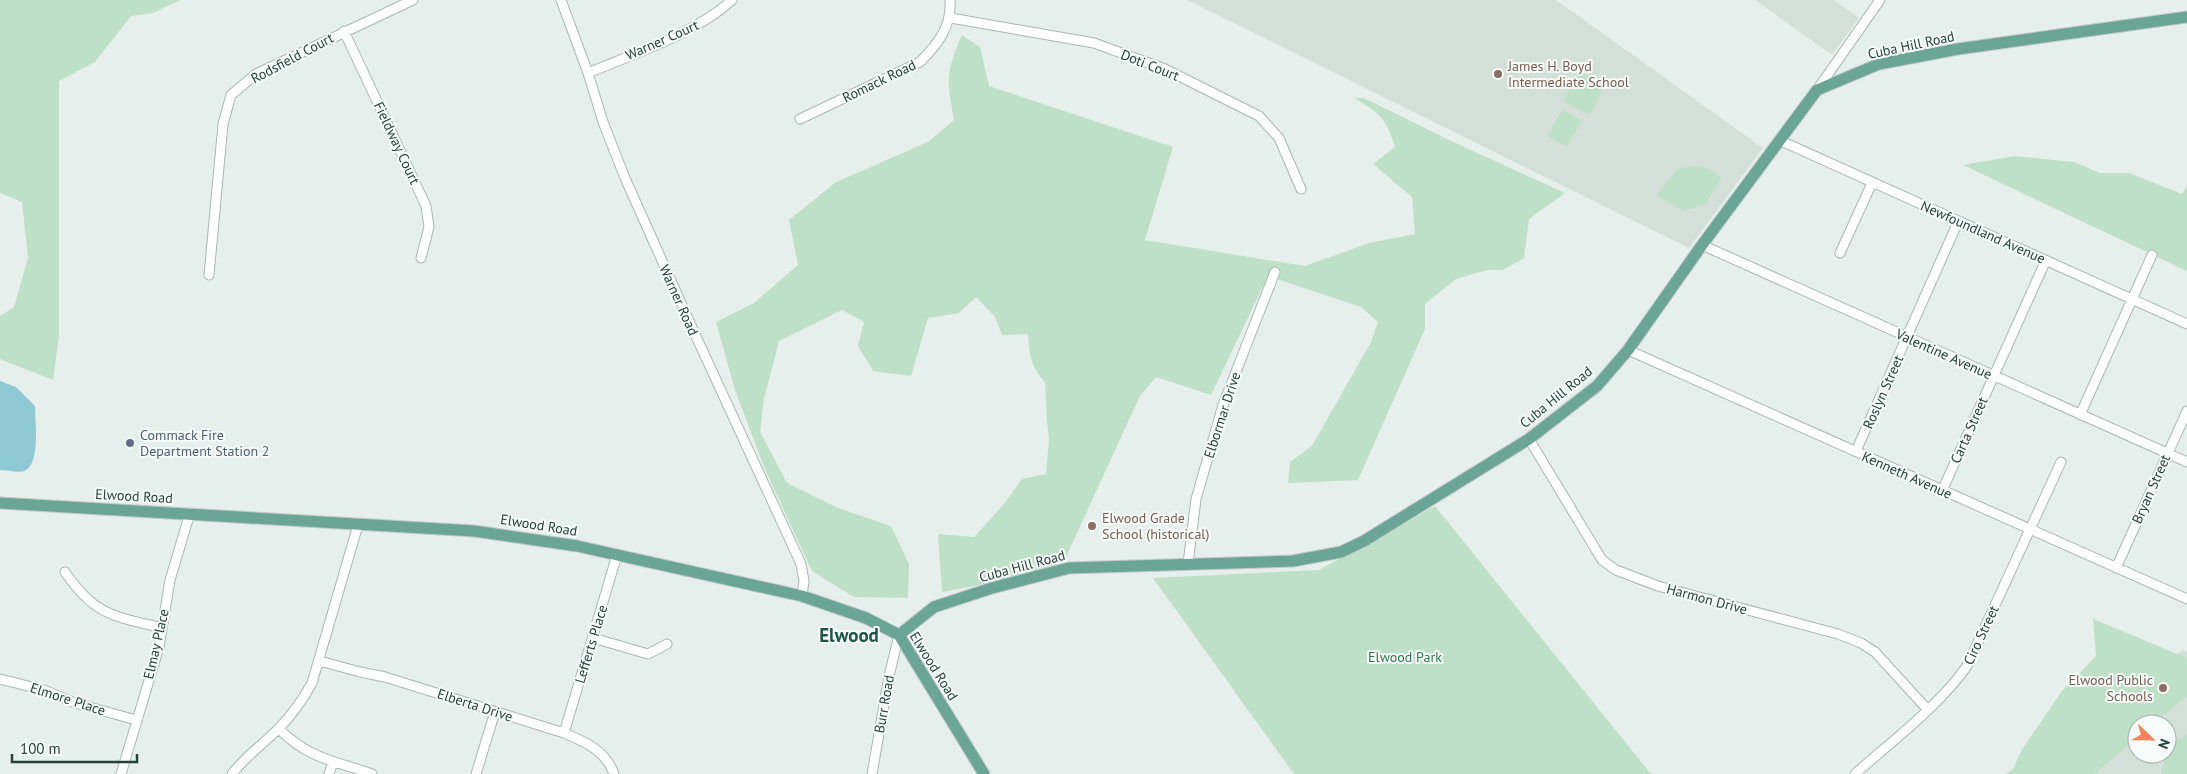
<svg xmlns="http://www.w3.org/2000/svg" width="2187" height="774" font-family="'PT Sans',sans-serif">
<style>
.built{fill:#d4dfda;fill-rule:evenodd}
.green{fill:#bfe0c8}
.water{fill:#8ec9d4}
.lines{fill:none;stroke-linecap:round;stroke-linejoin:round}
.minor-casing{stroke:#a8b8b2;stroke-width:11}
.major-casing{stroke:#c2cac8;stroke-width:13}
.minor{stroke:#fff;stroke-width:9}
.major{stroke:#6aa596;stroke-width:11}
.education-dot{fill:#8d6e63;stroke:#f7fbf9;stroke-width:2}
.service-dot{fill:#5c6f8a;stroke:#f7fbf9;stroke-width:2}
.labels{text-anchor:middle;stroke-width:4;stroke-linejoin:round;paint-order:stroke}
.street-label{font-size:14px;fill:#24423a;stroke:#f7fbf9}
.education-label{font-size:14px;fill:#785e54;stroke:#f7fbf9;text-anchor:start}
.service-label{font-size:14px;fill:#4e5e75;stroke:#f7fbf9;text-anchor:start}
.park-label{font-size:14px;fill:#2d7a4b;stroke:#f7fbf9}
.district-label{font-size:19px;font-weight:bold;fill:#1f5548;stroke:#f7fbf9}
</style>
<rect width="100%" height="100%" fill="#e6efeb"/>
<path class="built" d="M1187 0H1556L1763 148 1689 248Z
M1755 0H1834L1859 18 1832 55Z
M2182 650 2187 652V774H2043ZM2137 724H2167V754H2137Z"/>
<path class="green" d="M0 0H180L153 13 131 16 95 62 59 81V336L53 380 0 359V316L14 307 28 258 22 202 0 193Z
M962 35 980 47 989 86 1173 147 1145 240 1305 266 1369 243 1415 234 1412 197 1373 164 1395 147C1386 118 1380 113 1354 98H1364L1447 139 1565 193 1529 219 1524 258 1503 270H1487L1456 279 1425 304V329L1358 480 1288 483 1290 462 1312 446 1371 342 1378 322 1361 307 1268 276 1211 395 1156 377 1140 396 1060 570 942 592 938 534 974 537 1004 504 1022 479 1046 474 1049 438 1047 422 1045 382C1031 367 1029 354 1028 334L1002 335 995 317 976 297 959 313 928 318 911 376 873 371 858 346 864 322 842 310 779 341 764 399 760 432 787 483 838 508 891 526 909 564 908 598 854 597 812 571 764 467 735 390 716 322 754 303 798 265 789 220 836 182 928 142 954 120C947 80 945 73 962 35Z
M1578 71 1605 84 1590 115 1563 102Z
M1562 109 1582 121 1567 147 1547 136Z
M2015 156 2074 162 2100 173H2129L2182 194 2187 185V271L1963 165Z
M1695 166 1708 169 1722 177 1706 204 1684 211 1656 196 1677 169Z
M1435 506 1651 774H1294L1153 578 1319 570Z
M2093 619 2187 658V696L2154 724H2137V738L2094 774H2005L2013 769 2021 751 2061 692 2096 656Z
M2187 735V774H2161C2164 758 2169 740 2187 735Z"/>
<path class="water" d="M0 381 16 387 35 406C35 421 41 465 24 471 18 473 7 470 0 470Z"/>
<g class="lines">
<defs>
<path id="minor" d="M561 0 588 73 603 122 625 178 694 332 801 564 804 581 802 596
M951 18 1094 43 1165 69 1259 116 1279 138 1301 189
M344 31 426 206 429 227 421 258
M588 73C634 54 696 33 732 0
M1817 90 1880 0
M800 119 920 62C938 44 952 26 950 0
M1779 140 2187 324
M1702 245 2187 462
M1840 253 1872 183
M209 275 223 124 231 95 256 74 413 0
M1628 350 2187 599
M2080 415 2152 255
M1529 439 1602 560 1616 570 1658 586 1838 634 1861 643 1875 652 1927 709
M1856 451 1958 222
M1942 491 2046 260
M1188 564 1196 499 1223 405 1275 272
M2116 568 2187 411
M65 572C95 616 114 616 162 628
M593 638 648 654 667 644
M320 661 360 672 385 677 564 733C586 742 606 751 614 774
M0 679 44 690 75 703 136 720
M279 729C311 760 333 760 372 774
M564 733 617 555
M121 774 159 647 170 580 190 513
M232 774C246 755 264 744 280 727 293 714 303 699 312 683L358 525
M329 774 333 762
M476 774 495 712
M872 774 889 676 899 635
M1855 774C1891 742 1940 705 1967 666L2061 462"/>
<path id="major" d="M0 503 474 531 577 546 802 596 866 618 899 635 984 774
M899 635 934 607 992 588 1069 568 1293 561 1341 552 1364 541 1529 439 1597 386 1628 350 1702 245 1817 90 1879 64 1958 49 2187 17"/>
</defs>
<use href="#minor" class="minor-casing"/>
<use href="#major" class="major-casing"/>
<use href="#minor" class="minor"/>
<use href="#major" class="major"/>
</g>
<g class="education-dot">
<circle cx="1498" cy="74" r="5"/>
<circle cx="1092" cy="526" r="5"/>
<circle cx="2163" cy="688" r="5"/>
</g>
<circle class="service-dot" cx="130" cy="443" r="5"/>
<g class="labels">
<g class="street-label">
<text transform="translate(662 40) rotate(-24)" y="5">Warner Court</text>
<text transform="translate(1911 45) rotate(-12)" y="5">Cuba Hill Road</text>
<text transform="translate(292 58) rotate(-28)" y="5">Rodsfield Court</text>
<text transform="translate(1150 65) rotate(22)" y="5">Doti Court</text>
<text transform="translate(879 81) rotate(-26)" y="5">Romack Road</text>
<text transform="translate(397 143) rotate(65)" y="5">Fieldway Court</text>
<text transform="translate(1983 232) rotate(24)" y="5">Newfoundland Avenue</text>
<text transform="translate(679 300) rotate(66)" y="5">Warner Road</text>
<text transform="translate(1944 354) rotate(24)" y="5">Valentine Avenue</text>
<text transform="translate(1883 392) rotate(-66)" y="5">Roslyn Street</text>
<text transform="translate(1556 397) rotate(-39)" y="5">Cuba Hill Road</text>
<text transform="translate(1222 415) rotate(-72)" y="5">Elbormar Drive</text>
<text transform="translate(1969 430) rotate(-66)" y="5">Carta Street</text>
<text transform="translate(1907 475) rotate(24)" y="5">Kenneth Avenue</text>
<text transform="translate(2151 489) rotate(-66)" y="5">Bryan Street</text>
<text transform="translate(134 496) rotate(3)" y="5">Elwood Road</text>
<text transform="translate(539 525) rotate(9)" y="5">Elwood Road</text>
<text transform="translate(1022 566) rotate(-15)" y="5">Cuba Hill Road</text>
<text transform="translate(1707 599) rotate(15)" y="5">Harmon Drive</text>
<text transform="translate(1981 635) rotate(-65)" y="5">Ciro Street</text>
<text transform="translate(156 644) rotate(-77)" y="5">Elmay Place</text>
<text transform="translate(591 644) rotate(-73)" y="5">Lefferts Place</text>
<text transform="translate(934 666) rotate(58)" y="5">Elwood Road</text>
<text transform="translate(68 699) rotate(18)" y="5">Elmore Place</text>
<text transform="translate(884 704) rotate(-80)" y="5">Burr Road</text>
<text transform="translate(475 705) rotate(18)" y="5">Elberta Drive</text>
</g>
<g class="education-label">
<text x="1508" y="71">James H. Boyd<tspan x="1508" dy="16">Intermediate School</tspan></text>
<text x="1102" y="523">Elwood Grade<tspan x="1102" dy="16">School (historical)</tspan></text>
<text x="2153" y="685" text-anchor="end">Elwood Public<tspan x="2153" dy="16">Schools</tspan></text>
</g>
<g class="service-label">
<text x="140" y="440">Commack Fire<tspan x="140" dy="16">Department Station 2</tspan></text>
</g>
<g class="park-label">
<text x="1405" y="662">Elwood Park</text>
</g>
<g class="district-label">
<text x="849" y="642">Elwood</text>
</g>
</g>
<g transform="translate(2152 739) rotate(112)"><circle r="24" fill="#f7fbf9" stroke="#a3b1ad"/>
<path d="M0-4L9 19L0 12L-9 19Z" fill="#f4845f"/>
<text y="-8" font-size="14" font-weight="bold" text-anchor="middle" fill="#24423a">N</text>
</g>
<path d="M12 754v8h125v-8" fill="none" stroke="#24423a" stroke-width="2.5"/>
<text x="20" y="754" font-size="15" fill="#24423a" stroke="#f7fbf9" stroke-width="4" paint-order="stroke">100 m</text>
</svg>
